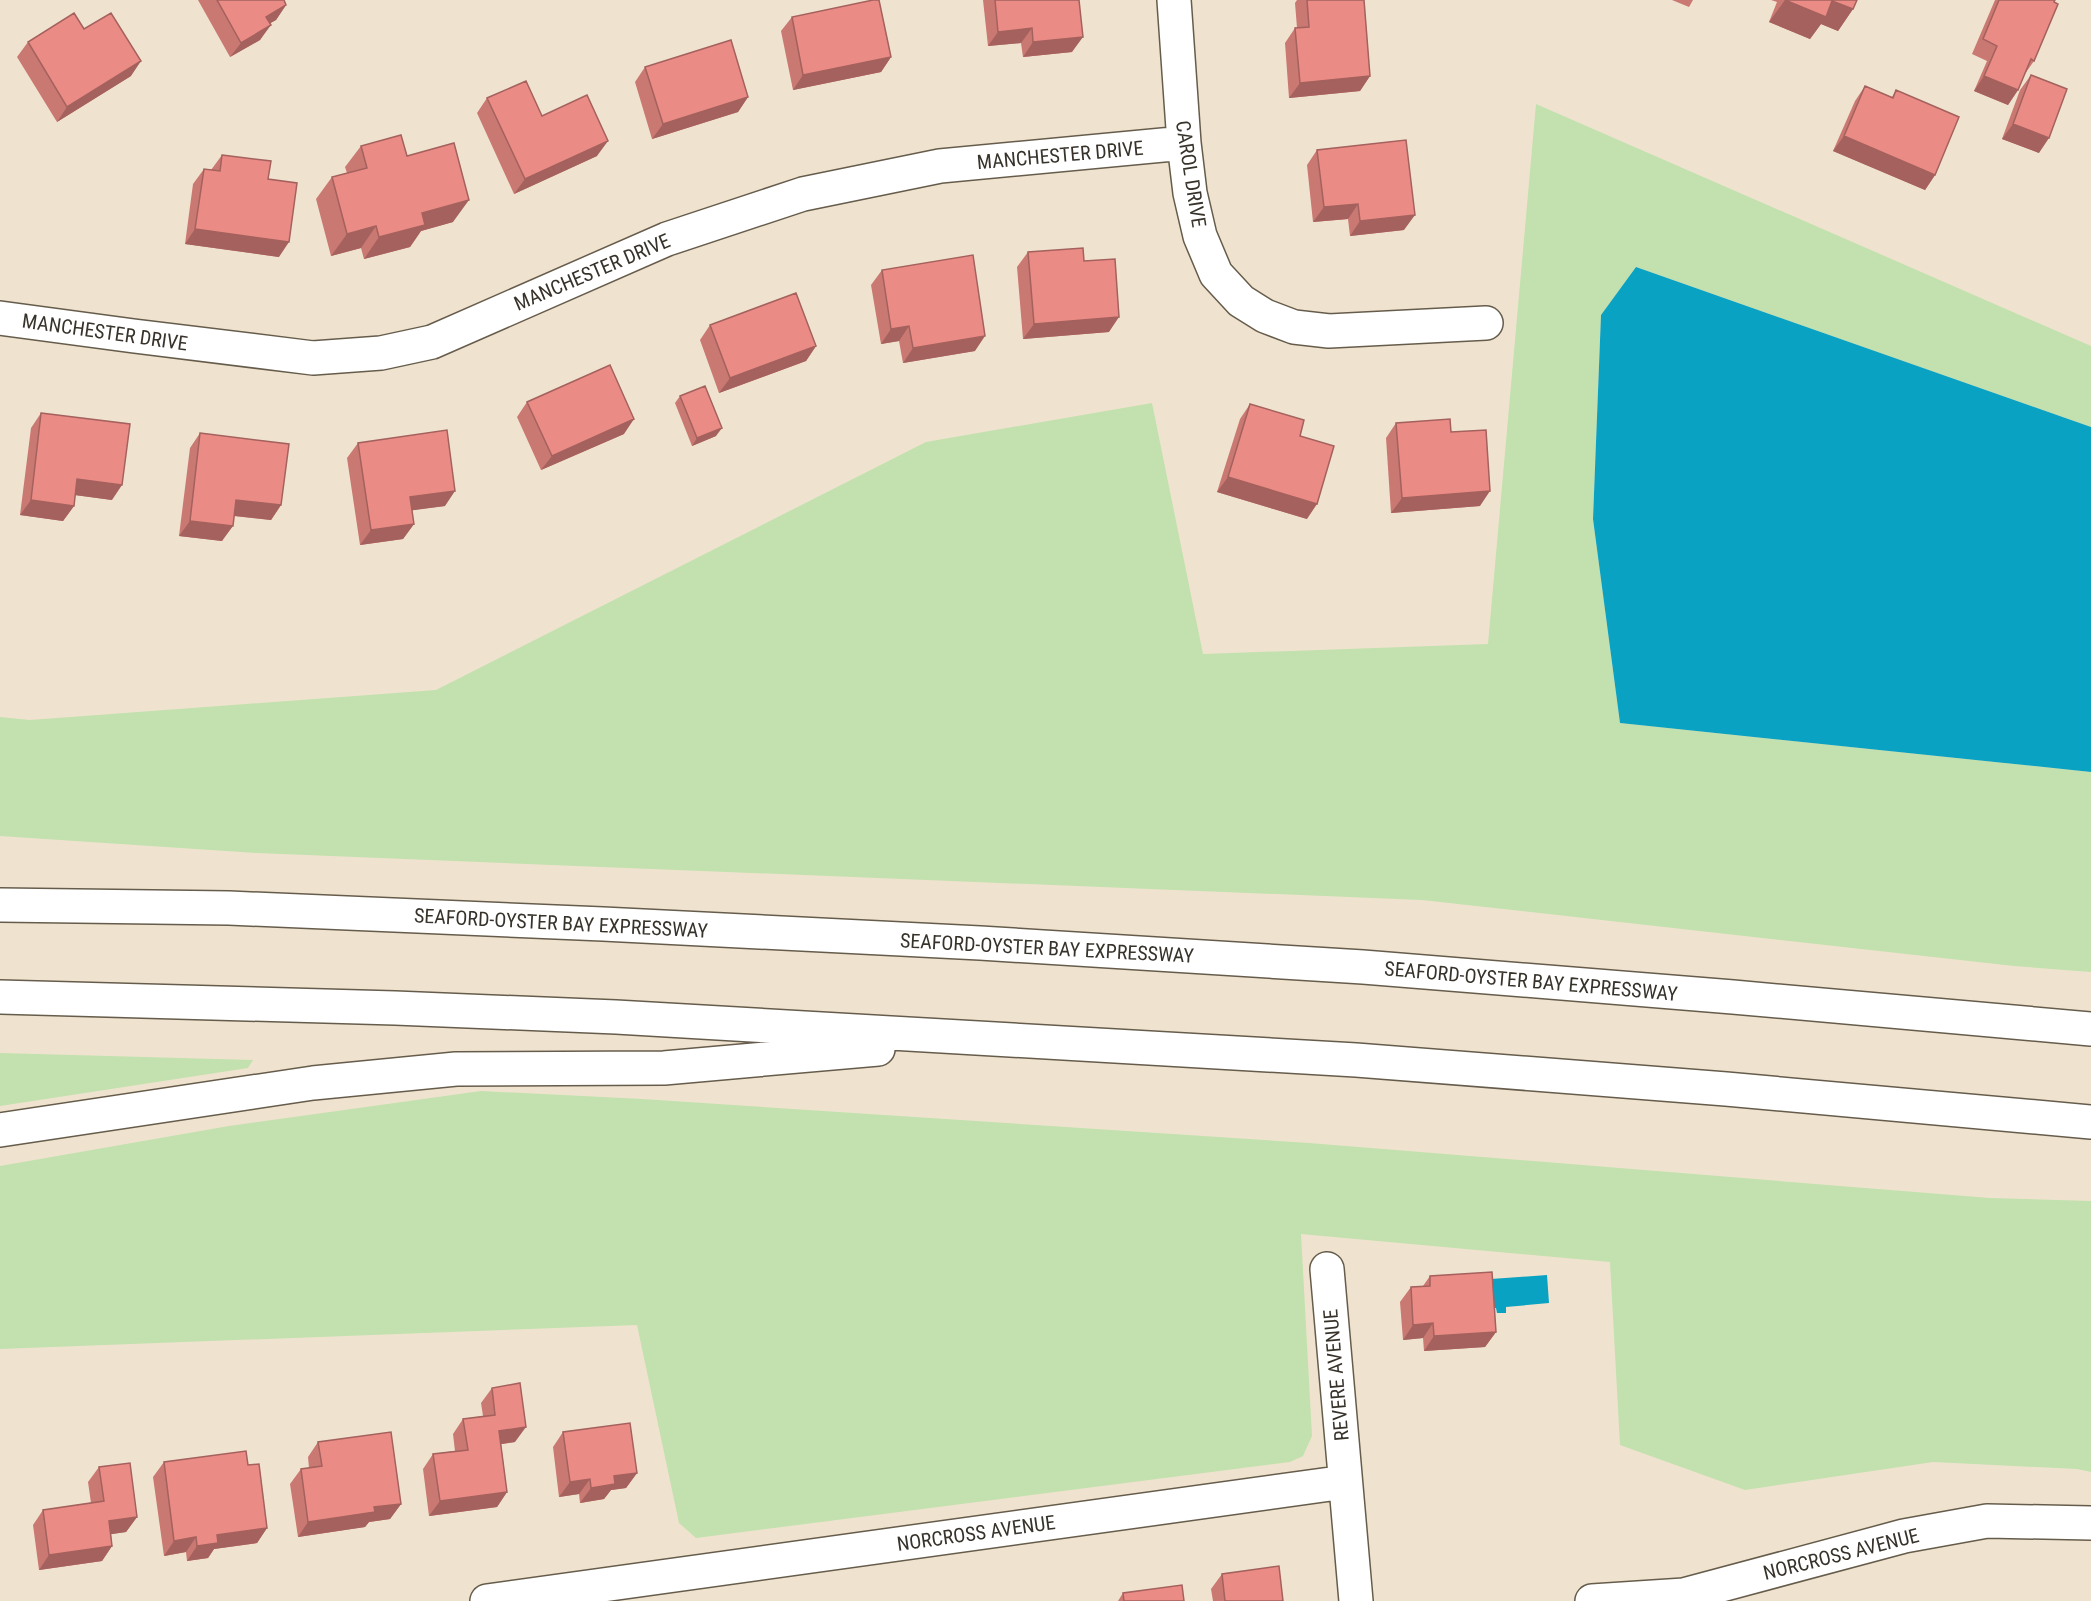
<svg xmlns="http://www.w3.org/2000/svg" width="2091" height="1601" font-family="'Roboto Condensed',sans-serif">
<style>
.green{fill:#c2e1ae}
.water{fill:#09a2c2}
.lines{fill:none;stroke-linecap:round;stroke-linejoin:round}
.minor-casing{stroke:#665c4b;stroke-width:36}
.highway-casing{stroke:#665c4b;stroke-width:36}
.minor{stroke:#fff;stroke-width:33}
.highway{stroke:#fff;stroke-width:33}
.wall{fill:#ca7872}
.shaded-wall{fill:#a4615d}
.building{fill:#eb8b85;stroke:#a4615d;stroke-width:1.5}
.labels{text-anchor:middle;stroke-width:4.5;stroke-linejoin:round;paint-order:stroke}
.street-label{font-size:20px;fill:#37332b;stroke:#fff}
</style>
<rect width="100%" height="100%" fill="#efe3cf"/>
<path class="green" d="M1536 104 2091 346V427L1636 267 1601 315 1593 519 1620 723 2091 772V972L2014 966 1422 900 257 853 0 836V717L30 720 436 690 926 442 1152 403 1203 654 1488 644Z
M0 1053 253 1060 248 1068 0 1106Z
M481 1091 642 1099 1309 1143 1990 1198 2091 1201V1472L2077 1469 1933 1462 1745 1490 1620 1445 1610 1262 1301 1234 1312 1436 1303 1456 1290 1462 696 1538 679 1523 637 1325 0 1349V1166L229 1126Z"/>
<path class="water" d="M1636 267 2091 427V772L1620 723 1593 519 1601 315Z
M1547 1275 1549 1303 1506 1307V1313H1497L1496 1308H1493L1491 1279Z"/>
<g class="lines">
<defs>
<path id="minor" d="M1174 0 1184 143 1190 193 1200 236 1216 274 1241 301 1265 316 1294 327 1329 331 1486 323
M0 318 134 336 313 358 381 353 432 342 667 239 803 194 940 166 1184 143
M1327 1269 1356 1601
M487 1601 1345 1482
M1592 1601 1684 1595 1904 1536 1987 1521 2091 1523"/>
<path id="highway" d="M0 905 229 908 603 924 980 943 1363 967 1733 997 2091 1029
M0 997 395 1008 616 1017 1356 1060 1726 1089 2091 1122
M0 1130 313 1083 456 1069 664 1068 878 1049"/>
</defs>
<use href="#minor" class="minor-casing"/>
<use href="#highway" class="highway-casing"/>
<use href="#minor" class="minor"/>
<use href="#highway" class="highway"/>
</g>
<path class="wall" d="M198 0H284L286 5 276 20 270 23 260 40 230 57Z
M983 0H1079L1072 52 1023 57 1021 43 988 46Z
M1297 0H1364L1370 76 1360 91 1289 98 1285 43 1295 28H1297L1295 3Z
M1672 0H1693L1689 7Z
M1771 0H1857L1853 9 1838 31 1821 24 1810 39 1769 22 1777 2Z
M1995 0H2055L2034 61 2024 75 2018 90 2008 105 1974 91 1987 61 1972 54Z
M792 17 891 57 881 72 793 90 781 31Z
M84 29 131 76 57 122 17 57 28 42Z
M645 67 748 97 738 112 652 139 635 82Z
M2031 75 2039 153 2002 139 2020 90Z
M1865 86 1892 97 1896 90 1935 175 1925 190 1833 151 1855 101Z
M487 98 542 116 597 156 514 194 477 113Z
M361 146 407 156 453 222 421 231 410 247 364 259 361 248 331 256 316 199 332 177 347 173 345 167Z
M1317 150 1404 230 1350 236 1348 219 1313 222 1307 165Z
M222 155 268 179 279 257 185 244 193 184 204 169 211 170Z
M1028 252 1084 261 1109 332 1023 339 1017 267Z
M882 270 975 351 903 363 899 341 881 344 871 285Z
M710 325 816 346 806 361 719 393 700 340Z
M680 396 716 436 692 446 675 403Z
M527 402 624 434 541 470 517 417Z
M1250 404 1300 436 1307 519 1217 492 1240 419Z
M41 413 112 500 75 495 74 506 63 521 20 515 31 428Z
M1396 423 1480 506 1391 513 1386 438Z
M200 433 281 505 271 520 234 516 222 541 179 536 190 448Z
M358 443 445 506 412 510 414 524 403 539 360 545 347 458Z
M1430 1276 1496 1332 1485 1347 1424 1351 1423 1338 1403 1340 1400 1302 1411 1287 1423 1286Z
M492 1388 515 1442 501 1444 507 1492 497 1507 429 1516 423 1469 433 1454 455 1451 453 1434 463 1419 483 1416 481 1403Z
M563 1432 637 1473 626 1488 611 1490 604 1499 580 1503 579 1494 559 1497 553 1447Z
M318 1442 401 1504 390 1519 369 1522 365 1527 298 1537 290 1484 301 1469 309 1468 308 1457Z
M164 1462 248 1465 267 1528 257 1543 214 1549 208 1558 187 1561 186 1552 164 1556 153 1477Z
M99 1467 137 1517 126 1532 111 1534 112 1546 102 1561 39 1570 33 1525 43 1510 91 1503 88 1482Z
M1222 1574 1283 1601H1213L1211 1589Z
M1123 1593 1184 1601H1118Z"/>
<path class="shaded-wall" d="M1785 0 1832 1 1853 9 1838 31 1821 24 1810 39 1769 22Z
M286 5 276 20 255 32 266 17Z
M271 25 260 40 230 57 241 43Z
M1032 28 1021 43 988 46 998 32Z
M1083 37 1072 52 1023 57 1033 42Z
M891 57 881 72 793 90 803 75Z
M141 61 131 76 57 122 67 107Z
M1370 76 1360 91 1289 98 1300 83Z
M1984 76 2018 90 2008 105 1974 91Z
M748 97 738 112 652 139 663 124Z
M2013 124 2049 138 2039 153 2002 139Z
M1844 136 1935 175 1925 190 1833 151Z
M608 141 597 156 514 194 525 179Z
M469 200 453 222 421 231 410 247 364 259 379 237 422 213Z
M1358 204 1348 219 1313 222 1324 207Z
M1415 215 1404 230 1350 236 1360 221Z
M376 226 361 248 331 256 347 234Z
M195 229 289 242 279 257 185 244Z
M1119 317 1109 332 1023 339 1034 324Z
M909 326 899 341 881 344 891 329Z
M985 336 975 351 903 363 913 348Z
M816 346 806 361 719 393 730 378Z
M634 419 624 434 541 470 552 456Z
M722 428 716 436 692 446 697 438Z
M1228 477 1317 504 1307 519 1217 492Z
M77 479 122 485 112 500 67 494Z
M455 491 445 506 400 512 410 497Z
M1490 491 1480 506 1391 513 1402 498Z
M31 500 74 506 63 521 20 515Z
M236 500 281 505 271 520 226 515Z
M190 521 233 526 222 541 179 536Z
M414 524 403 539 360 545 371 530Z
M1433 1323 1423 1338 1403 1340 1413 1325Z
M1496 1332 1485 1347 1424 1351 1434 1336Z
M526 1427 515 1442 489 1446 499 1431Z
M637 1473 626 1488 611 1490 604 1499 580 1503 591 1488 614 1476Z
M590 1479 579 1494 559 1497 570 1482Z
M507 1492 497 1507 429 1516 440 1501Z
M401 1504 390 1519 369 1522 365 1527 298 1537 308 1522 374 1507Z
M137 1517 126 1532 99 1536 109 1521Z
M267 1528 257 1543 214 1549 208 1558 187 1561 197 1546 217 1535Z
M196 1537 186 1552 164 1556 174 1541Z
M112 1546 102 1561 39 1570 49 1555Z"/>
<path class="building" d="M217 0H284L286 5 266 17 271 25 241 43Z
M873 0H879L891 57 803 75 792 17Z
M995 0H1079L1083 37 1033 42 1032 28 998 32Z
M1307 0H1364L1370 76 1300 83 1295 28 1309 27Z
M1785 0H1857L1853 9 1832 1 1826 17Z
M1999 0H2055L2054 2 2058 4 2034 61 2031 59 2018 90 1984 76 1997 46 1983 39Z
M74 13 84 29 111 13 141 61 67 107 28 42Z
M731 40 748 97 663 124 645 67Z
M2031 75 2067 89 2049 138 2013 124Z
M526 81 542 116 587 95 608 141 525 179 487 98Z
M1865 86 1893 98 1896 90 1959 117 1935 175 1844 136Z
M401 135 407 156 454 143 469 200 422 213 425 225 379 237 376 226 347 234 332 177 367 168 361 146Z
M1406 140 1415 215 1360 221 1358 204 1324 207 1317 150Z
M222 155 271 161 268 179 297 183 289 242 195 229 204 169 220 171Z
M1083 248 1084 261 1115 259 1119 317 1034 324 1028 252Z
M973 255 985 336 913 348 909 326 891 329 882 270Z
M796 293 816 346 730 378 710 325Z
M610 365 634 419 552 456 527 402Z
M705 386 722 428 697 438 680 396Z
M1250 404 1304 420 1300 436 1334 446 1317 504 1228 477Z
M41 413 130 424 122 485 77 479 74 506 31 500Z
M1450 419 1451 432 1486 430 1490 491 1402 498 1396 423Z
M447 430 455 491 410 497 414 524 371 530 358 443Z
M200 433 289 444 281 505 236 500 233 526 190 521Z
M1492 1272 1496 1332 1434 1336 1433 1323 1413 1325 1411 1287 1430 1286V1276Z
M520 1383 526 1427 499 1431 507 1492 440 1501 433 1454 468 1450 463 1419 495 1415 492 1388Z
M630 1423 637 1473 614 1476 615 1484 591 1488 590 1479 570 1482 563 1432Z
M391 1432 401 1504 374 1507 375 1512 308 1522 301 1469 322 1466 318 1442Z
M246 1451 248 1465 259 1464 267 1528 217 1535 218 1543 197 1546 196 1537 174 1541 164 1462Z
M130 1463 137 1517 109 1521 112 1546 49 1555 43 1510 104 1501 99 1467Z
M1279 1566 1283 1601H1225L1222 1574Z
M1182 1585 1184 1601H1124L1123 1593Z"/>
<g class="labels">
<g class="street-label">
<text transform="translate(1060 155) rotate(-5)" y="7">MANCHESTER DRIVE</text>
<text transform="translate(1191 174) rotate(81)" y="7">CAROL DRIVE</text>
<text transform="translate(592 272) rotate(-23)" y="7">MANCHESTER DRIVE</text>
<text transform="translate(105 332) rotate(8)" y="7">MANCHESTER DRIVE</text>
<text transform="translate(561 923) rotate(3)" y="7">SEAFORD-OYSTER BAY EXPRESSWAY</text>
<text transform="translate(1047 948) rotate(3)" y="7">SEAFORD-OYSTER BAY EXPRESSWAY</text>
<text transform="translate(1531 981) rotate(5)" y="7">SEAFORD-OYSTER BAY EXPRESSWAY</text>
<text transform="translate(1336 1375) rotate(-95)" y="7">REVERE AVENUE</text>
<text transform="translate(976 1533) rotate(-8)" y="7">NORCROSS AVENUE</text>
<text transform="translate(1841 1554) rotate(-14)" y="7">NORCROSS AVENUE</text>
</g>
</g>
</svg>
